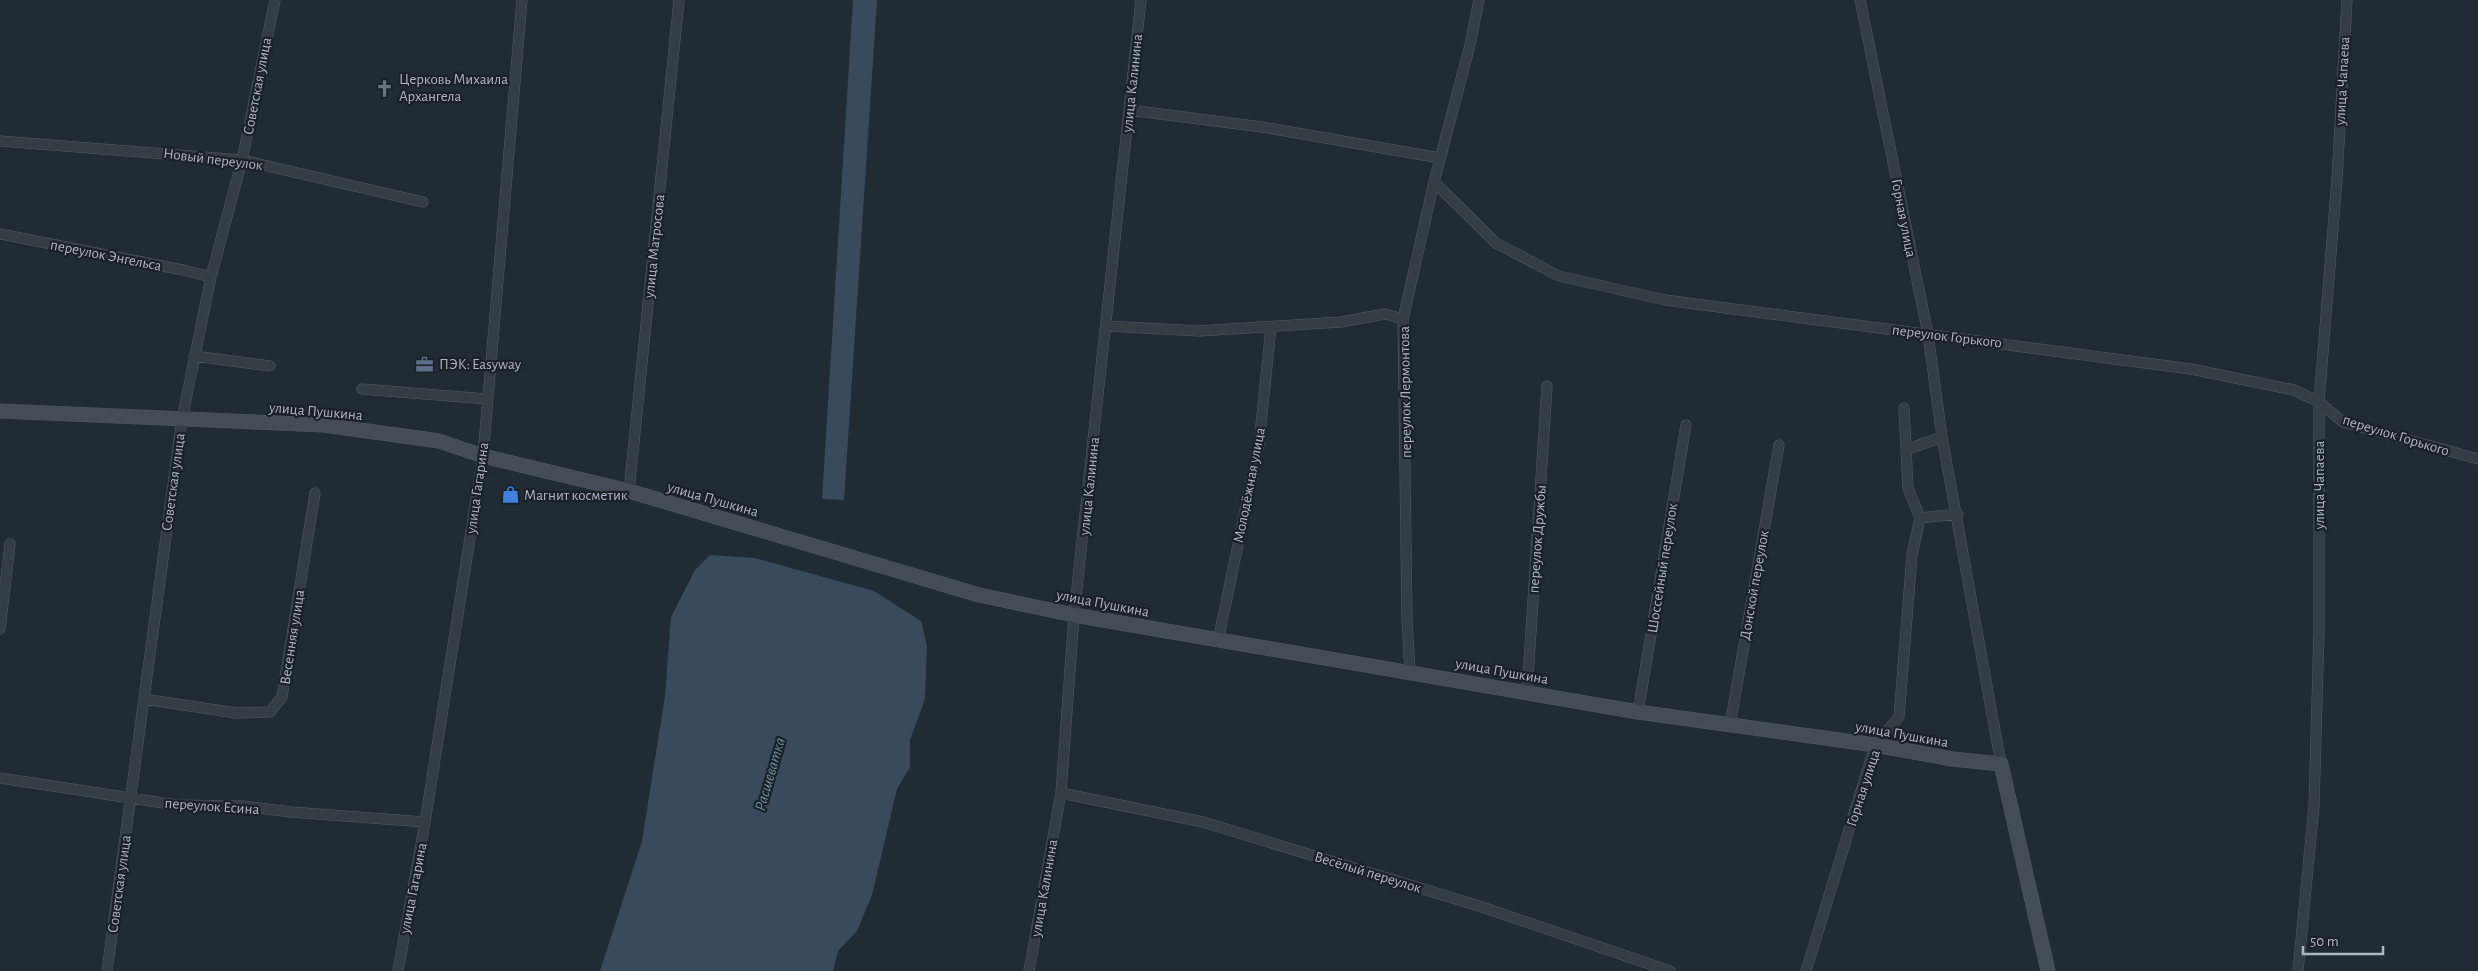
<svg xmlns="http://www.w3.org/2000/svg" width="2478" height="971" font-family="'Alegreya Sans',sans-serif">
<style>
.water{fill:#384a5c}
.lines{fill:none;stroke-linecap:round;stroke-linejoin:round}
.street-casing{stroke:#525a62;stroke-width:11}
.secondary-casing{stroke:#525a62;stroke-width:15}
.street{stroke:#343c44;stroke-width:10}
.secondary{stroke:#434c57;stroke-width:14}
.labels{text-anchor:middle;stroke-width:4.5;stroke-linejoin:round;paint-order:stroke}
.poi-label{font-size:15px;fill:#aeb7c1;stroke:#1a2129;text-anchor:start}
.street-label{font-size:15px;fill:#aeb7c1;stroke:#1a2129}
.water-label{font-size:16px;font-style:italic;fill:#718ba2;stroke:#1a2129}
</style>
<rect width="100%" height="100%" fill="#212b34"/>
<path class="water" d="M853 0H877L844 500 822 499Z
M710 555 755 558 874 591 921 621 927 646 925 699 910 740V767L897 789 872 895 857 931 838 951 833 971H600L642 841 665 696 671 617 695 570Z"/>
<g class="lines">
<defs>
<path id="street" d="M1860 0 1928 334 1942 437 2001 764
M1129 110 1262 127 1440 158
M0 141 242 160 423 202
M1434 182 1496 243 1559 276 1665 300 2191 369 2294 390 2319 402 2343 422 2478 459
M0 234 183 270 211 277
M1106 326 1199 331 1341 322 1385 314 1403 319
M194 356 270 366
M362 389 487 399
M1908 449 1942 437
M629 491 679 0
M1920 518 1958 514
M0 629 10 544
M1218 641 1259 444 1271 327
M1410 672 1407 620 1403 319 1434 182 1470 45 1479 0
M1527 693 1547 386
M144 699 236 713 270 712 282 697 315 493
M1638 712 1686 425
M1730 725 1779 445
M0 778 176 805 243 806 291 812 425 822
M1061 793 1203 822 1479 906 1670 971
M107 971 182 419 211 277 242 160 275 0
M398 971 425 822 483 456 522 0
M1029 971 1061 793 1074 615 1141 0
M1806 971 1875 745 1899 717 1912 555 1920 518 1908 488 1904 408
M2298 971 2314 806 2319 632V402L2337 179 2347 0"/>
<path id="secondary" d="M0 411 324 425 439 441 483 456 629 491 979 595 1074 615 1638 712 1875 745 1952 759 2001 764 2048 971"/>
</defs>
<use href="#street" class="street-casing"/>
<use href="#secondary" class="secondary-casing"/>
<use href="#street" class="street"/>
<use href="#secondary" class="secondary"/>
</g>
<defs>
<symbol id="church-bare" viewBox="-9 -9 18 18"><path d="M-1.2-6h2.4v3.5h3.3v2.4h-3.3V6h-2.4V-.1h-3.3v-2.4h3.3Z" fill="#6b7280" stroke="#1a2129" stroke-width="2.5" paint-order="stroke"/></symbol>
<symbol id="office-bare" viewBox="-9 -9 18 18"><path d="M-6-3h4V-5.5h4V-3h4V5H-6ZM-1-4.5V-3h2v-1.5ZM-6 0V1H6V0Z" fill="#5c6f8a" stroke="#1a2129" stroke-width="2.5" paint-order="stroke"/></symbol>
<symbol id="shop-bare" viewBox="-9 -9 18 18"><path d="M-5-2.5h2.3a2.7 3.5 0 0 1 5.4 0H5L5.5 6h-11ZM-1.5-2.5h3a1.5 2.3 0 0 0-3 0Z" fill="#3f7fe0" stroke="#1a2129" stroke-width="2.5" paint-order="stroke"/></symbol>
</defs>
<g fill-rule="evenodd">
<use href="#church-bare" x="372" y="76" width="25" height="25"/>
<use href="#office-bare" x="412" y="352" width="25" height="25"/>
<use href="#shop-bare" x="498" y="482" width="25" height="25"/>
</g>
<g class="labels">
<g class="poi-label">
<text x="399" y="84">Церковь Михаила<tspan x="399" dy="17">Архангела</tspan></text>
<text x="439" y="369">ПЭК: Easyway</text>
<text x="524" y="500">Магнит косметик</text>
</g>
<g class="street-label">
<text transform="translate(2342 81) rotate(-87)" y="5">улица Чапаева</text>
<text transform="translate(1132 83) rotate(-84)" y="5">улица Калинина</text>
<text transform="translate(257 86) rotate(-79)" y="5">Советская улица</text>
<text transform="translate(213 159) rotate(7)" y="5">Новый переулок</text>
<text transform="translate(1904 218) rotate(79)" y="5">Горная улица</text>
<text transform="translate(654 246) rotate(-84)" y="5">улица Матросова</text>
<text transform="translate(106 255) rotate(11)" y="5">переулок Энгельса</text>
<text transform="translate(1947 336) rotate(7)" y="5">переулок Горького</text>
<text transform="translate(1405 392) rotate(-91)" y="5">переулок Лермонтова</text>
<text transform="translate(316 411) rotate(5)" y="5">улица Пушкина</text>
<text transform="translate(2396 435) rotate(17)" y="5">переулок Горького</text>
<text transform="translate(173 482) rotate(-82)" y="5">Советская улица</text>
<text transform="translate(1249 485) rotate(-79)" y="5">Молодёжная улица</text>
<text transform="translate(2319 485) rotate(-90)" y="5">улица Чапаева</text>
<text transform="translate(1089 486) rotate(-84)" y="5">улица Калинина</text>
<text transform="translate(477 488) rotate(-82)" y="5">улица Гагарина</text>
<text transform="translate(713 499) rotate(16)" y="5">улица Пушкина</text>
<text transform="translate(1537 539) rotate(-86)" y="5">переулок Дружбы</text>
<text transform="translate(1662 568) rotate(-81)" y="5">Шоссейный переулок</text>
<text transform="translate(1754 585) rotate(-80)" y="5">Донской переулок</text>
<text transform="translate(1103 603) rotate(11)" y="5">улица Пушкина</text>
<text transform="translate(292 637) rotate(-81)" y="5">Весенняя улица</text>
<text transform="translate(1502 671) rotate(10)" y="5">улица Пушкина</text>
<text transform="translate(1902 734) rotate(10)" y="5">улица Пушкина</text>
<text transform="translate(1863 788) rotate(-72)" y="5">Горная улица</text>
<text transform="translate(212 806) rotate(4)" y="5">переулок Есина</text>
<text transform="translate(1368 872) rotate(17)" y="5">Весёлый переулок</text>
<text transform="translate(119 884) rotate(-82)" y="5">Советская улица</text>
<text transform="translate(413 888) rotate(-79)" y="5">улица Гагарина</text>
<text transform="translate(1044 888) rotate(-80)" y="5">улица Калинина</text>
</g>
<g class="water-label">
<text transform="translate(769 774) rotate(-74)" y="6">Расшеватка</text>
</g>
</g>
<path d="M2303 946v8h80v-8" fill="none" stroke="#aeb7c1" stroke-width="2.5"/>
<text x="2310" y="946" font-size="15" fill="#aeb7c1" stroke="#1a2129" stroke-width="4" paint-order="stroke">50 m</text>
</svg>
